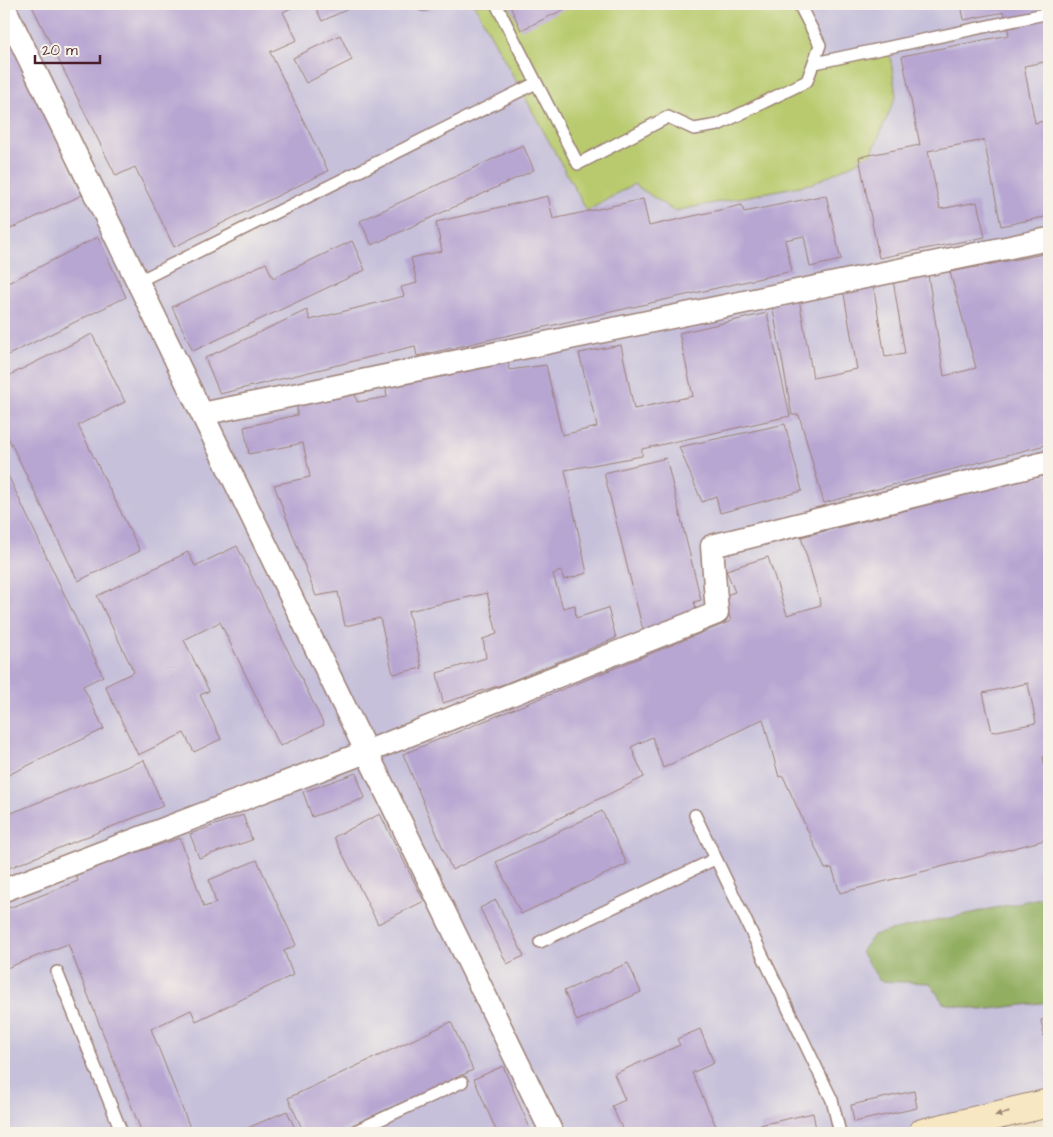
<svg xmlns="http://www.w3.org/2000/svg" width="1053" height="1137" font-family="'Architects Daughter',sans-serif">
<style>
.industrial{fill:#c6c0da}
.green{fill:#b8ca6d;stroke:#81744c}
.forest{fill:#92ae60;stroke:#6e6646}
.building{fill:#b8a6d2;fill-rule:evenodd}
.lines{fill:none;stroke-linecap:round;stroke-linejoin:round}
.lane-casing{stroke:#9c8076;stroke-width:14}
.street-casing{stroke:#9c8076;stroke-width:25}
.secondary-casing{stroke:#9c8076;stroke-width:30}
.lane{stroke:#fff;stroke-width:11}
.street{stroke:#fff;stroke-width:22}
.secondary{stroke:#f7e8c3;stroke-width:28}
.oneway{fill:#a08477}
</style>
<rect width="100%" height="100%" fill="#f7f3e8"/>
<filter id="ink" filterUnits="userSpaceOnUse"><feTurbulence type="fractalNoise" baseFrequency=".02" numOctaves="2"/><feDisplacementMap in="SourceGraphic" scale="10" xChannelSelector="R" yChannelSelector="G"/><feConvolveMatrix kernelMatrix="1 2 1 2 8 2 1 2 1" color-interpolation-filters="sRGB"/></filter>
<filter id="wash" filterUnits="userSpaceOnUse"><feTurbulence type="fractalNoise" baseFrequency=".0096" numOctaves="4" result="noise"/><feDisplacementMap in="SourceGraphic" scale="20" xChannelSelector="R" yChannelSelector="G"/><feGaussianBlur stdDeviation="1.12" result="paint"/><feColorMatrix in="noise" values="0 0 0 0 0 0 0 0 0 0 0 0 0 0 0 0 0 1.4 0 .05"/><feComposite in="paint" operator="in"/></filter>
<g filter="url(#wash)">
<rect width="100%" height="100%" fill="#eee0c0"/>
<path class="industrial" d="M4 4H1049V1103L922 1133H4Z"/>
<path class="green" d="M474 4H799L820 45 815 63 889 47 896 96 871 155 814 183 674 211 634 184 587 211Z"/>
<path class="forest" d="M1049 896V1002L981 1010 943 1003 930 983 880 981 861 952 873 935Z"/>
<g id="blocks">
<path class="building" d="M31 4H299L283 12 297 40 270 52 328 171 174 247 135 167 116 176Z
M314 4H359L322 21Z
M410 4H441L427 11H420Z
M509 4H575L521 30Z
M961 4H1049V61L1024 66 1035 123 1049 120V216L1001 226 984 140 928 151 940 209 977 202 985 237 879 258 859 157 920 145 902 56 1009 35 1004 12 964 20Z
M4 29 82 195 4 232Z
M340 35 352 60 306 83 293 58Z
M523 145 534 170 372 245 360 221Z
M826 195 841 260 810 267 804 236 785 240 792 271 417 356 415 346 220 394 205 358 307 310 310 320 404 296 401 287 417 283 411 258 442 251 436 222 548 196 553 219 643 199 649 226 742 205 744 212Z
M98 237 126 297 4 357V285Z
M352 241 365 270 193 351 172 307 266 263 273 278Z
M1049 253V444L824 503 799 415H792L772 304 799 299 813 378 857 369 843 289 873 284 885 357 905 354 893 280 928 275 944 376 976 368 950 272Z
M767 313 790 416 642 449V456L565 470 587 573 564 580 561 571 553 574 563 608 575 605 576 618 608 608 616 638 504 684 443 703 437 673 486 658 483 639 497 634 487 593 408 611 422 668 393 674 380 618 345 626 338 592 316 596 274 485 310 477 303 443 249 454 244 427 297 415V401L354 389 357 402 387 397 385 383 507 356 509 370 546 365 562 435 597 427 579 353 621 345 634 409 693 396 679 333Z
M92 334 125 402 78 425 140 551 78 581 4 429V378Z
M785 424 802 491 720 513 716 496 702 502 679 447Z
M666 458 701 600 694 602 698 617 645 638 604 473Z
M4 467 103 676 83 686 104 729 4 777Z
M1049 474V756L1043 757 1049 787V839L840 893 832 868 825 869 783 776 779 777 763 719 663 768 652 737 631 747 644 777 452 870 403 754 731 621 723 596 735 592 726 570 768 557 787 615 821 605 801 537ZM1028 683 1036 723 992 732 983 693Z
M237 546 324 725 280 746 220 622 184 640 209 691 200 695 221 739 194 752 184 733 138 755 105 686 134 672 97 596 188 552 195 566Z
M144 760 163 806 4 870V816Z
M356 773 365 798 312 817 303 792Z
M602 811 627 864 521 914 496 862Z
M380 814 424 901 378 924 334 837Z
M243 815 252 840 199 858 190 834Z
M180 838 204 907 216 903 209 880 257 860 296 945 284 951 293 975 196 1021 191 1010 151 1029 192 1133H142L68 944 4 969V910L78 881 75 873Z
M496 900 524 956 507 964 480 908Z
M628 963 641 992 577 1021 564 991Z
M1049 1019V1059H1048L1041 1020Z
M451 1022 473 1070 335 1133H304L288 1098Z
M700 1029 714 1063 692 1073 719 1133H624L612 1106 625 1100 614 1074 680 1045 677 1039Z
M503 1066 532 1133H497L474 1079Z
M914 1091 917 1108 854 1122 851 1105Z
M287 1111 297 1133H236Z
M813 1113 816 1129 797 1133H762L760 1125Z"/>
</g>
</g>
<g filter="url(#ink)">
<use href="#blocks" fill-opacity="0" stroke="#9c8076" stroke-width="1"/>
<g class="lines">
<defs>
<path id="lane" d="M496 4 578 164 668 117 694 129 718 125 807 81 820 45 799 4
M815 63 1049 13
M137 282 536 83
M695 815 832 1100 840 1133
M540 942 715 859
M57 972 122 1133
M351 1133 462 1082"/>
<path id="street" d="M4 7 552 1133
M202 414 1049 239
M4 890 366 752 717 613 712 546 1049 462"/>
<path id="secondary" d="M922 1133 1049 1103"/>
</defs>
<use href="#lane" class="lane-casing"/>
<use href="#street" class="street-casing"/>
<use href="#secondary" class="secondary-casing"/>
<use href="#lane" class="lane"/>
<use href="#street" class="street"/>
<use href="#secondary" class="secondary"/>
</g>
<defs><path id="oneway-solid" d="M-6-.8H1V-3.2L6.5 0L1 3.2V.8H-6Z" transform="scale(1.25)"/></defs>
<use class="oneway" href="#oneway-solid" transform="translate(1002 1114) rotate(166)"/>
</g>
<rect width="1053" height="1137" fill="none" stroke="#f7f3e8" stroke-width="20"/>
<path d="M35 55v8h65v-8" fill="none" stroke="#4a1f2b" stroke-width="2.5"/>
<text x="42" y="55" font-size="15" fill="#4a1f2b" stroke="#f7f3e8" stroke-width="4" paint-order="stroke">20 m</text>
</svg>
